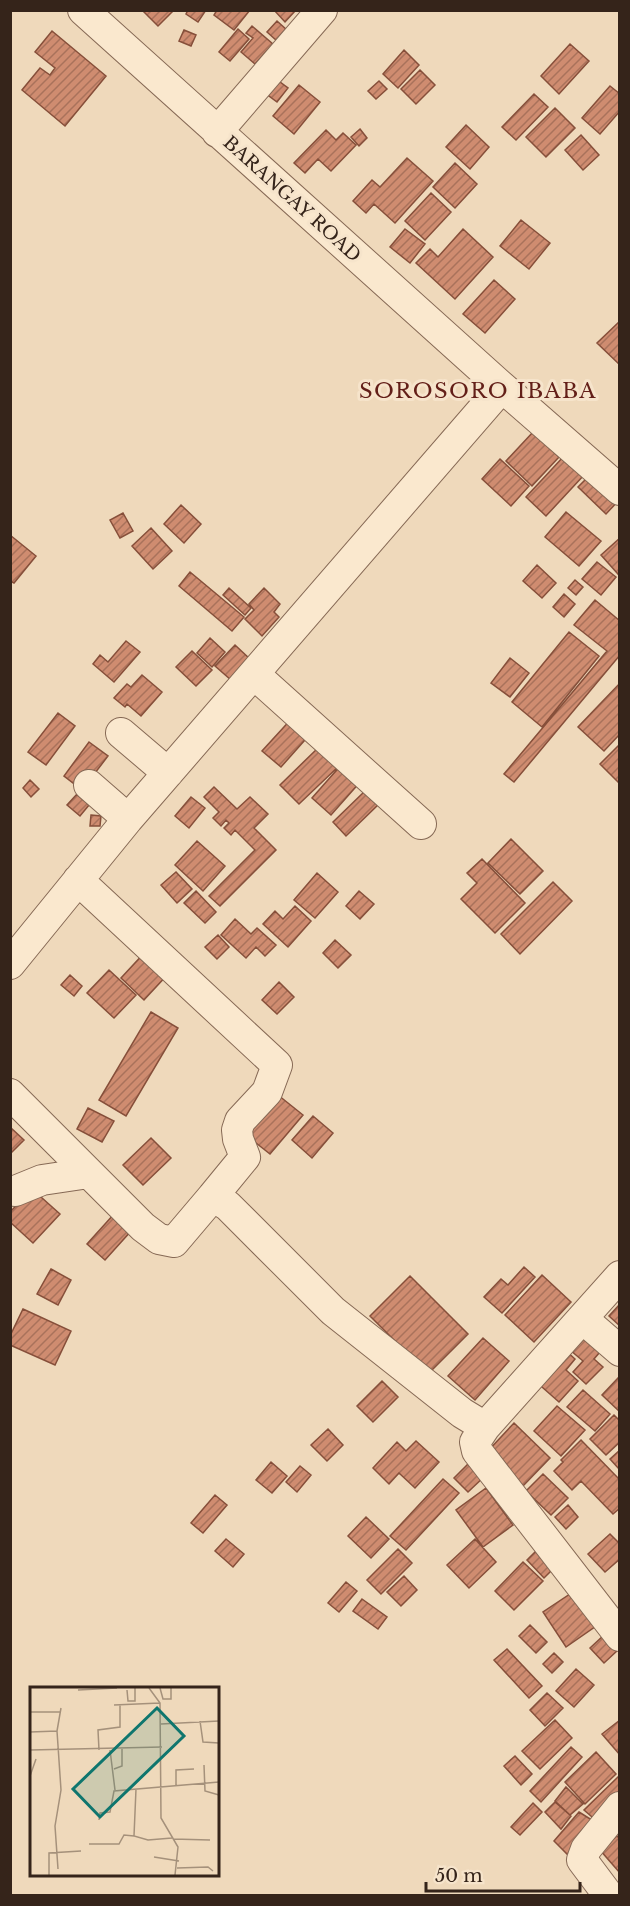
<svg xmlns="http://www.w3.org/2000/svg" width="630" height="1906" font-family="'Libre Baskerville',serif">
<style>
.building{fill:url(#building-hatch);stroke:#864f3a;stroke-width:1.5}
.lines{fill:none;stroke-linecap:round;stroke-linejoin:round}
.minor-casing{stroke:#866955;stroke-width:32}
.minor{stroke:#fae8ce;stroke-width:30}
.labels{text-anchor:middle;stroke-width:6;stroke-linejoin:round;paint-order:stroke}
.street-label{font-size:18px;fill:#35241a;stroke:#f6e4cb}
.quarter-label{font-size:21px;letter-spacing:1.5px;fill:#631f18;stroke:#f6e4cb}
.inset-road{fill:none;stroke:#a5917b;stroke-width:1.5}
.view{fill:#0f766e;fill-opacity:0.15;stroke:#0f766e;stroke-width:3}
.inset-edge{fill:none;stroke:#35241a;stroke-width:3}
</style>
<defs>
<pattern id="building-hatch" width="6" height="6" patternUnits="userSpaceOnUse" patternTransform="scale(1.5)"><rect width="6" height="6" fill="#cf8c70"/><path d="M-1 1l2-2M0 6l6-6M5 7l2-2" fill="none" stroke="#a9725b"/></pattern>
</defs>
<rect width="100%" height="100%" fill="#efd9bb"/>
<path class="building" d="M142 10H174L158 26Z
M188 10H206L198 22 186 14Z
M217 10H250L234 30 214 15Z
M274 10H296L285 22Z
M277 21 287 30 277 41 267 32Z
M252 26 273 44 255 64 241 52 253 38 246 33Z
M238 29 249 39 230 61 219 52Z
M184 30 196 35 191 46 179 41Z
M52 31 106 76 65 126 22 90 40 68 50 75 55 68 35 52Z
M570 44 589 61 559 94 541 76Z
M404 50 419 65 398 88 383 74Z
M420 70 435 85 416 104 401 89Z
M276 79 288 88 277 102 265 93Z
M379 81 387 89 376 99 368 91Z
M299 85 320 102 294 134 273 116Z
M610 86 620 94V111L600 134 582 118Z
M534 94 548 107 516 140 502 127Z
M555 108 575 128 546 157 526 137Z
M466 125 489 147 470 169 446 147Z
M360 129 367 138 359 146 351 137Z
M326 130 336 140 343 133 356 145 331 171 318 159 305 173 294 163Z
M581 135 599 155 583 170 565 150Z
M407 158 433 181 395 223 374 204 366 213 353 201 372 180 380 187Z
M455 163 477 184 455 208 433 187Z
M431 193 451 212 425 240 405 221Z
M521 220 550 243 529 269 500 246Z
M405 229 425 244 410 263 390 247Z
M463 229 493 257 455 299 416 263 430 249 438 257Z
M494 280 515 299 485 333 463 314Z
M620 321V365L597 343Z
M533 432 559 457 532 486 506 461Z
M564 456 584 475 546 516 526 497Z
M500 459 529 486 511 506 482 479Z
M593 472 620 499 606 514 578 487Z
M181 505 201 524 184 543 164 524Z
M566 512 601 541 579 566 545 537Z
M123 513 133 531 120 538 110 520Z
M151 528 172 551 153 569 132 546Z
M10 535 36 556 14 583 10 581Z
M620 538V573L618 574 601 555Z
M597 562 616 577 601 595 582 579Z
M537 565 556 583 542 598 523 581Z
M190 572 244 617 232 631 179 586Z
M575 580 583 587 576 595 568 588Z
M229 588 251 608 245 615 223 595Z
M264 588 280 604 274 612 279 617 262 636 245 619 254 610 249 604Z
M564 594 575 604 564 617 553 607Z
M595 600 620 621V655L514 782 504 774 607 651 574 625Z
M569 632 599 656 542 727 512 702Z
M210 638 225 652 212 667 197 653Z
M126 641 140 652 114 682 93 664 100 655 108 662Z
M235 645 251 660 231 680 215 666Z
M192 651 212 670 196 686 176 667Z
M510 658 529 673 510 697 491 683Z
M142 675 162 692 141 716 127 704 125 707 114 698 127 684 131 687Z
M620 683V734L604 751 578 727Z
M58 713 75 726 46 765 28 752Z
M294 716 312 732 281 767 262 751Z
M89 742 108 756 82 790 64 776Z
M620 744V784L600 764Z
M321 745 340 765 299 804 280 785Z
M342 764 361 781 331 815 312 798Z
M30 780 39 789 31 797 23 788Z
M214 787 237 809 250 797 268 814 254 828 276 850 220 906 209 896 255 850 235 830 231 835 224 828 229 823 226 820 221 826 213 818 219 812 204 797Z
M367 789 380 803 346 836 333 822Z
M77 794 89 805 80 816 67 805Z
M191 797 205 808 189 828 175 816Z
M91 815 101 816 100 826H90Z
M511 839 543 871 520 894 488 863Z
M197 841 225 866 203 891 175 865Z
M482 859 525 903 495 933 461 899 477 883 467 873Z
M176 872 192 889 177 903 161 885Z
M317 873 338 892 315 918 294 900Z
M553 882 572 901 520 954 501 934Z
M196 891 216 912 205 923 184 903Z
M359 891 374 904 360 919 346 906Z
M295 906 311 921 288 947 263 924 275 911 283 919Z
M235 919 251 934 257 928 276 945 265 956 256 947 246 958 221 935Z
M218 935 229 947 217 959 205 947Z
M335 940 351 955 338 968 323 953Z
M146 951 169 973 144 1000 121 978Z
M109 970 136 995 114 1018 87 993Z
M70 975 82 986 74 996 61 985Z
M279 982 294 997 277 1014 262 1000Z
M151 1012 178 1028 126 1116 99 1100Z
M278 1095 303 1115 270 1154 246 1135Z
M88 1108 114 1121 102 1142 77 1129Z
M313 1116 333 1133 312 1158 292 1140Z
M10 1127 24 1140 10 1154Z
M151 1138 171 1158 143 1185 123 1165Z
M32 1189 60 1214 33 1243 10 1222V1212Z
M114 1214 132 1230 105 1260 87 1244Z
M524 1267 535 1277 502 1313 484 1297 501 1279 508 1285Z
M51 1269 71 1280 58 1305 37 1294Z
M542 1275 571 1302 534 1342 505 1315Z
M410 1276 468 1334 428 1374 370 1316Z
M620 1304V1326L609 1316Z
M23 1309 71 1331 55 1365 10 1345V1336Z
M587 1330 605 1346 594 1359 603 1367 586 1384 573 1372 583 1361 570 1350Z
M483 1338 509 1361 475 1400 448 1376Z
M563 1348 575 1359 566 1370 578 1381 559 1402 534 1380Z
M620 1376V1412L602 1395Z
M382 1381 398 1397 373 1422 357 1406Z
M583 1390 610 1414 595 1431 567 1407Z
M557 1406 585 1430 561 1456 534 1431Z
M614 1415 620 1421V1442L606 1455 590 1439Z
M514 1423 550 1458 523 1486 487 1452Z
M328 1429 343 1445 327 1461 311 1445Z
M581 1440 620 1480V1508L613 1514 581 1481 572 1490 554 1471 563 1462 561 1460Z
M416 1441 439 1462 415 1488 399 1473 389 1484 373 1468 397 1442 406 1451Z
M620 1450V1470L610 1459Z
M472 1460 487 1474 468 1492 454 1478Z
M271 1462 287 1476 272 1493 256 1480Z
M300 1466 311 1475 297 1492 286 1482Z
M543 1474 568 1498 551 1515 526 1491Z
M443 1479 459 1493 406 1550 390 1536Z
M486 1488 513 1525 483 1547 456 1510Z
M215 1495 227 1505 203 1533 191 1523Z
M568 1505 578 1517 566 1529 555 1517Z
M366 1517 389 1539 371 1558 348 1536Z
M610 1534 620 1544V1559L605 1572 588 1554Z
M226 1539 244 1554 233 1567 215 1551Z
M475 1539 496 1562 469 1588 447 1565Z
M540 1547 558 1564 544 1578 527 1560Z
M398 1549 412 1563 381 1594 367 1580Z
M523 1562 543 1581 514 1610 495 1591Z
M404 1576 417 1590 401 1606 387 1592Z
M346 1582 357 1591 339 1612 328 1603Z
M576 1590 599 1624 566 1647 543 1612Z
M362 1599 387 1617 378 1629 353 1611Z
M530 1625 547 1642 536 1653 519 1636Z
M604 1635 618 1650 604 1663 590 1648Z
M507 1649 542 1686 529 1698 494 1660Z
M554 1653 563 1662 552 1673 543 1664Z
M576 1669 594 1685 574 1707 556 1691Z
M547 1693 563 1708 545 1726 530 1710Z
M555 1720 572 1738 540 1769 522 1751Z
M620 1720V1755L602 1734Z
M571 1747 582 1757 541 1802 530 1791Z
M596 1752 616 1774 585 1804 565 1782Z
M515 1756 532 1774 521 1785 504 1766Z
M620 1775V1799L599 1823 584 1810Z
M566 1787 583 1804 570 1815 555 1801Z
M555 1802 571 1816 561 1829 545 1812Z
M533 1803 542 1812 520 1835 511 1827Z
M579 1812 595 1822 570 1857 554 1841Z
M617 1836 620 1839V1873L600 1850Z"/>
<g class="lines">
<defs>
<path id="minor" d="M83 10 502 387 620 490
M217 132 322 10
M254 674 421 824
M121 733 168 773
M89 785 128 819
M78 880 277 1065 267 1092 240 1121 237 1130 238 1139 245 1157 213 1196
M10 964 128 819 502 387
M10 1094 143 1227 159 1239 174 1242 213 1196 228 1206 333 1311 462 1413 485 1427
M15 1191 42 1180 89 1173
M620 1276 485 1427 475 1442 477 1451 620 1636
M583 1319 620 1351
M609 1896 582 1860 586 1849 620 1807"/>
</defs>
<use href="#minor" class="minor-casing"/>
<use href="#minor" class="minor"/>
</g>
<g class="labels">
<g class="street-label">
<text transform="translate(292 199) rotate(42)" y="6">BARANGAY ROAD</text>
</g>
<g class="quarter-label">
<text x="478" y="398">SOROSORO IBABA</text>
</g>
</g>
<g transform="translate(30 1687)">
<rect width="189" height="189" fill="#efd9bb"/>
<path class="inset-road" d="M119 1 130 16 131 131 148 160 145 188M130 1 133 12H141V1M48 3 87 1M97 3 98 14H105V1M84 18 130 16M0 25H31M170 34 173 55 189 56M131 37 189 34M27 44 31 21M0 45 27 44 31 103 25 139 28 182M0 63 132 60M69 63 68 43 90 40V18M80 63 85 103M174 78 175 104 189 108M84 82 92 79V62M0 89 6 72M146 99V83L164 82M106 102 104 149 118 153 142 151M69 133 70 126 80 125 84 104 189 95M143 152 180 153M59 157H89L94 148 104 149M124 170 149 174M147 181 178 180 183 184M19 188V166L51 164"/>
<path class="view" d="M127 21 154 49 70 130 43 102Z"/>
<rect width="189" height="189" class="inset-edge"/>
</g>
<rect width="630" height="1906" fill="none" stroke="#35241a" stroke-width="24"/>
<path d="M426 1882v9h154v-9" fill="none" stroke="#35241a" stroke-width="3"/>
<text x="435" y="1882" font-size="18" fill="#35241a" stroke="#f6e4cb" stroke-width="4.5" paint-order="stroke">50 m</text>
</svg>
